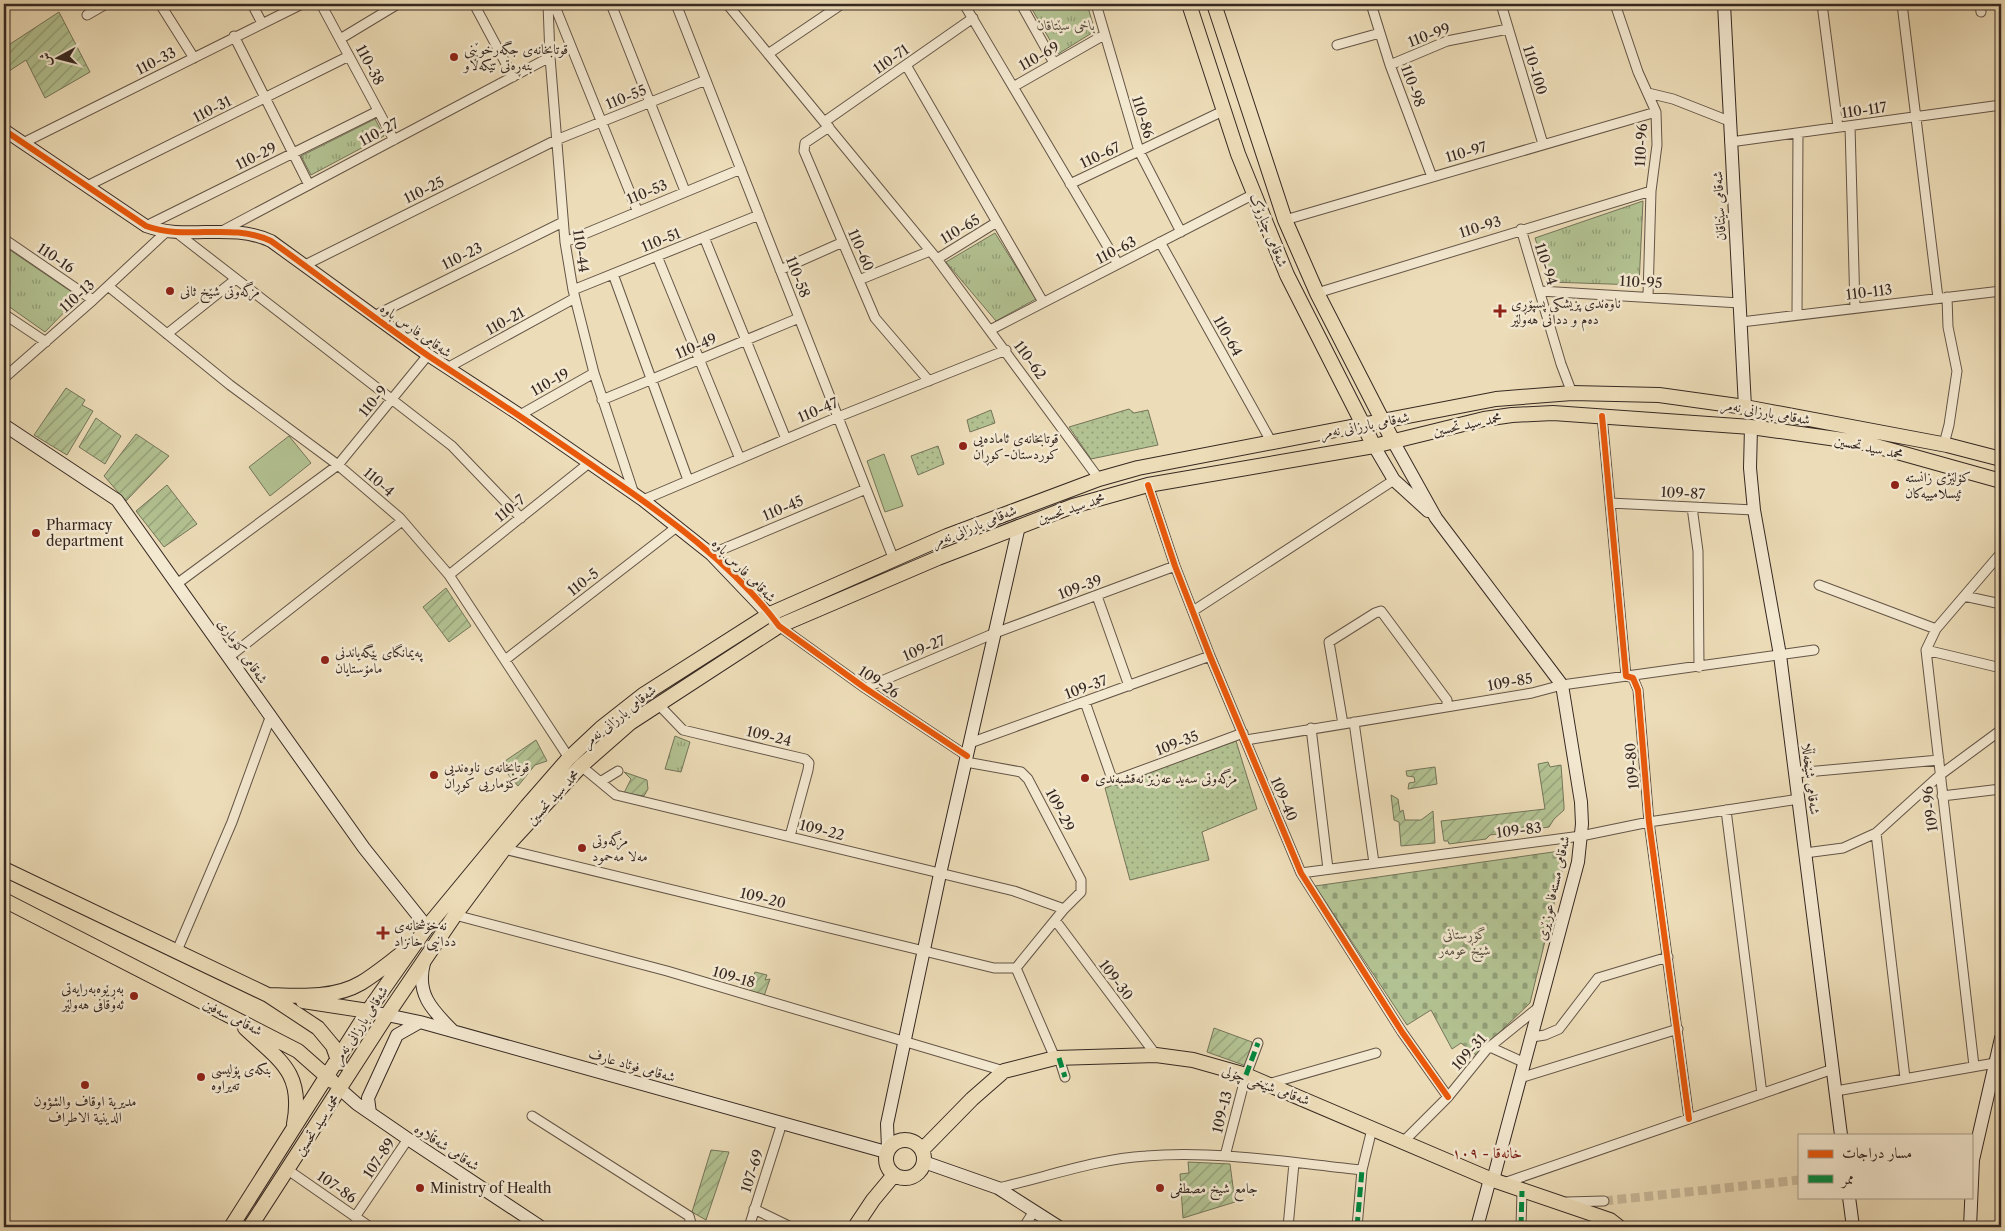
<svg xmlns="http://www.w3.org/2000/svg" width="2005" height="1231" font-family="'Libre Caslon Text',Amiri,serif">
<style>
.grass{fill:url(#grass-dots);stroke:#74755a}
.cemetery{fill:url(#cemetery-stones);stroke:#74755a}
.park{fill:url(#park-tufts);stroke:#74755a}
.garden{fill:url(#garden-furrows);stroke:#74755a}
.pitch{fill:#b3c292;stroke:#74755a}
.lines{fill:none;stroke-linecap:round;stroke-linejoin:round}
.street-tunnel{stroke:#c8b899;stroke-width:9;stroke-dasharray:9 4.5;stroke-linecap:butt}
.street-casing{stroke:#645547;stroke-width:11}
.secondary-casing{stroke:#362822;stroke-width:14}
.primary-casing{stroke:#362822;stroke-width:16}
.street{stroke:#f3e8d0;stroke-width:9}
.secondary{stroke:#f3e8d0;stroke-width:12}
.primary{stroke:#ecdcb7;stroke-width:14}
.quiet{stroke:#00873e;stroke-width:5;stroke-dasharray:10 5;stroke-linecap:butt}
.cycleway-casing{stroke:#f3e8d0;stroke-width:9}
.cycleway{stroke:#e8590c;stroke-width:6}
.poi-dot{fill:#8f2418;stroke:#f3e8d0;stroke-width:2}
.labels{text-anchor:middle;stroke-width:5;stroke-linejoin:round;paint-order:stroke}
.park-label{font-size:14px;font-style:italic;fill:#554e3e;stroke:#f3e8d0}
.street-label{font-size:14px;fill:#362822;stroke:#f3e8d0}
.poi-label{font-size:14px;fill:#362822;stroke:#f3e8d0;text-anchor:start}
.neighbourhood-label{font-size:15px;fill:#7a1f14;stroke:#f3e8d0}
</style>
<defs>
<pattern id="grass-dots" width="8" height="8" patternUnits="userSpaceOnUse" patternTransform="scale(1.25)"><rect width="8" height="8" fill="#b3c292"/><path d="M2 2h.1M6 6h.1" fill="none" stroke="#929e77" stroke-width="1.8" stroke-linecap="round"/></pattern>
<pattern id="cemetery-stones" width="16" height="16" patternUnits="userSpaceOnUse" patternTransform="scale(1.25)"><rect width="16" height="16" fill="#b3c292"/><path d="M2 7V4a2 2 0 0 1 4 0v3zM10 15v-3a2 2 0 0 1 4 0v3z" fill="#929e77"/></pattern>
<pattern id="park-tufts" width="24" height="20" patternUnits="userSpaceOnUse" patternTransform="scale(1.25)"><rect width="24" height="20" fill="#b3c292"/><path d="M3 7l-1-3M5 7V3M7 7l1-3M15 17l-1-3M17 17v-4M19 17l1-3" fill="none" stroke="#929e77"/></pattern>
<pattern id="garden-furrows" width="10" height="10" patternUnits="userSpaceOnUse" patternTransform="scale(1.25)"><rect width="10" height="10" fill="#b3c292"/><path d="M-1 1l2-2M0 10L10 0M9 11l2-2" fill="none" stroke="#929e77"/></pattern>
</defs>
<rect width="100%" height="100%" fill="#ecdcb7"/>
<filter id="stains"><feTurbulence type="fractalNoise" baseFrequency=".004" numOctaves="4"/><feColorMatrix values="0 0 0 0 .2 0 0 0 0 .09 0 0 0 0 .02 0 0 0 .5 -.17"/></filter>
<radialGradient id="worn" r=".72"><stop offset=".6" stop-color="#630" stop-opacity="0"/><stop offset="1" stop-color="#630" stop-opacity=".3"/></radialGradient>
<path class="grass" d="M1129 409 1134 413 1148 410 1158 445 1091 459 1069 427Z
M991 410 995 423 970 432 967 420Z
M938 446 944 464 918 475 911 456Z
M1236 741 1257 809 1202 832 1209 860 1130 880 1105 788Z"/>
<path class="cemetery" d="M1567 850 1530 1003 1476 1055 1461 1043 1452 1049 1431 1010 1407 1025 1315 886Z"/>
<path class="park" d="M1029 4H1087L1095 31 1058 54Z
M375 119 384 136 311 175 301 156Z
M1643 201 1639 285 1549 282 1535 238Z
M995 233 1036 299 996 321 946 262Z
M4 246 79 297 45 332 4 303Z
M675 736 690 742 681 772 665 769Z"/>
<path class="garden" d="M59 12 90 72 45 98 26 60 6 73 4 48Z
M66 388 85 400 82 405 93 411 67 455 34 435Z
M96 418 121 436 105 464 79 447Z
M136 434 169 456 126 501 104 476Z
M167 485 197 524 164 547 136 511Z
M446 588 471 626 449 642 423 607Z
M536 740 547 761 535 765 518 786 502 767 505 761Z
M1548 762 1550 767 1561 765 1564 806V810L1554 819 1549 827 1490 835 1486 839 1449 844 1448 841H1444L1441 821 1545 809 1538 764Z
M1435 767 1437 784 1408 789 1409 783 1415 782 1414 777 1407 776 1406 771Z
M624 772 647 780 648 789 644 796 624 793 631 779Z
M1391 795 1398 799 1400 812 1403 810 1405 820H1421L1433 811 1435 843 1401 846 1399 822 1394 820Z
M755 972 767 975 765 980 770 979 764 996 749 992Z
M1214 1028 1252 1042 1249 1067 1207 1052Z
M711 1150 729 1152 706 1220 692 1212Z
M1188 1162 1230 1164 1235 1202 1183 1218 1180 1174 1189 1173Z"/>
<path class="pitch" d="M289 436 311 463 270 496 249 467Z
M884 454 903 506 885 512 867 461Z"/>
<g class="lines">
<path class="street-tunnel" d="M1604 1201 1799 1180"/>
<defs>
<path id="street" d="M160 4 194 58
M252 4 262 23
M321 4 394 140
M474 4 513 77
M548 4 550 57 565 242 573 290 594 373 634 494
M554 4 637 210
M611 4 685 191
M676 4 894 560
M727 4 937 259 1099 479
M964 4 1118 264
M1021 4 1054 63
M1096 4 1139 151 1181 232
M1371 4 1390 65 1432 177
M1501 4 1543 144
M1615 4 1638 72 1656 112 1657 145 1651 191 1648 296
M1822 4 1838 127
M1902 4 1938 298
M1980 4 1981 12
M87 15 106 4
M234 36 309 185
M340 39 398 4
M1337 45 1380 33
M768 54 842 4
M906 65 1043 302
M1390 65 1447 41 1508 29
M1013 87 1104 35
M1648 93 1673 99 1729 121
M824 122 973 18
M1850 126 1855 308
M829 127 805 143 804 151 875 318 929 381
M1730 142 2001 105
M23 143 302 4
M1070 184 1223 111
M87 186 349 56
M1285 220 1656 112
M146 226 378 111
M1521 229 1561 364 1572 393
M222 231 550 57
M177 233 452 446 521 518
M704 237 786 439
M4 239 93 300
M565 242 741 169
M1160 242 1272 443
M657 256 740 459
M937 259 997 222
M305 265 556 140 706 80
M780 270 843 242
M613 274 688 480
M859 280 930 251
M108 286 230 385 338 465 400 518 449 575 569 758
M573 290 759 215
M1540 291 1740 303
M1317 293 1651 191
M4 314 46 342
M1797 315 1798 133
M374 316 563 222
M1741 322 2001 291
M990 330 1254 194
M167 334 236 279
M447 368 575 298
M4 378 93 300 166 232
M602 400 799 318
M520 415 594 373
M1602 416 1626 676 1633 678 1638 690 1649 822 1689 1119
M1944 444 1949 425 1957 371 1948 327 1947 297
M1148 485 1175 566 1210 656 1301 873 1402 1032 1448 1097
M643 500 838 417 1006 350
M1610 503 1754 510
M1692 507 1698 551 1699 667
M711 554 866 489
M449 575 589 463
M178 583 338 465 428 355
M1819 585 1936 629
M1097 596 1129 686
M1964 596 2001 604
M1193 611 1394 480
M779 626 865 688 967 756
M1926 650 2001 668
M229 657 402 521
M505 660 678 526
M865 688 995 633 1175 566
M1085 702 1111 776 1116 780 1243 733
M658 704 683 730 805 759 809 763 808 770 790 836
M1354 722 1374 863
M1343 724 1329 642 1375 613 1381 611 1447 700V706
M1311 728 1328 869
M1246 740 1532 693 1562 685 1814 650
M970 743 1210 656
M966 762 1021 772 1028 779 1081 880V892L1064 909 1016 968 1055 1058
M581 766 616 795 1014 891 1064 909
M1795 773 1939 760
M600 782 618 771
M1942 796 2001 789
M1726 810 1762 1094
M1876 833 1905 1078
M504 849 994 968H1016
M1805 853 1843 848 1876 833 1940 775 2001 730
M1301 873 1581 836 1649 822 1799 799
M455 915 667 971 1004 1071
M1055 920 1156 1055
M176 953 232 822 271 715
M1532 1037 1545 1035 1559 1029 1598 978 1668 957
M1490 1047 1525 1063
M1059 1058 1065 1077
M1974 1066 1926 650 1936 629 2001 553
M1520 1078 1678 1029
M1268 1084 1376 1053
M1836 1091 1995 1063
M532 1116 689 1216 692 1227
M1403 1142 1448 1097 1487 1049 1539 1007
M1225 1156 1246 1075 1258 1043
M288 1170 370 1227
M1504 1183 1833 1069
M998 1188C1047 1177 1096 1159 1146 1156 1215 1150 1293 1163 1362 1170
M1567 1202 1604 1201
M754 1209 791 1227
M355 1217 408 1139
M749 1227 782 1123
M1024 1227 1034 1211
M1288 1227 1294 1163
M1357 1227 1362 1170 1372 1129
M1521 1227 1522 1191"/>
<path id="secondary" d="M1724 4 1745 407
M4 130 146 226C187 241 230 222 271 241L428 355 520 415 643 500 711 554 775 621
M4 425 117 500 364 848 427 927
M1751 427 1750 468 1754 510 1780 655 1841 1135
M1393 441 1436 518 1562 685 1581 802 1582 824 1578 862 1493 1180
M1374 446 1394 480 1428 511
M424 963C416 993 431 1009 452 1030
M368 1011 420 1022 886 1152
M340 1089 357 1104 408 1139 541 1227
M370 1113 368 1098 397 1035 420 1022
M888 1148 887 1124 940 874 1019 526
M924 1162 998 1188 1059 1227
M1849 1197 1853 1227
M1477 1227 1490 1179
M1970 1227 1973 1160 2001 1038"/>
<path id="primary" d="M1189 4 1238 154 1287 275 1374 446
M1214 4 1285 220 1317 293 1393 441
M4 869 268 995 318 1028 333 1046 339 1063
M4 900 298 1051 332 1081
M269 995C298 996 334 999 361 983 376 974 390 962 405 951
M303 1001 368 1011
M245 1028C279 1060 304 1072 294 1124
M886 1159a19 19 0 1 1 38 0a19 19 0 1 1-38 0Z
M922 1150 972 1099 1004 1071 1055 1058 1156 1055 1193 1060 1246 1075 1490 1179 1610 1220 1619 1227
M231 1227 368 1011 427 927 527 806 569 758 601 728 643 695 770 614 947 536 1099 479 1138 468 1496 399 1572 393 1659 395 1745 407 1947 445 2001 459
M250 1227 387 1015 455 915 504 849 581 766 630 723 779 626 938 558 1073 506 1148 485 1374 446 1484 419 1512 415 1553 413 1751 427 1865 443 2001 481
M855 1227 873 1200 893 1176"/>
</defs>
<use href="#street" class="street-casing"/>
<use href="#secondary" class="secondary-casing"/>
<use href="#primary" class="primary-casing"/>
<use href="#street" class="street"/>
<use href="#secondary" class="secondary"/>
<use href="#primary" class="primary"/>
<path class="quiet" d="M1059 1058 1065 1077
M1246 1075 1258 1043
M1357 1227 1362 1170
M1521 1227 1522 1191"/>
<defs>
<path id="cycleway" d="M4 130 146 226C187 241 230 222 271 241 324 279 376 320 430 357 488 395 546 433 603 473 665 515 734 565 779 626L865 688 967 756
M1602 416 1626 676 1633 678 1638 690 1649 822 1689 1119
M1148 485 1175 566 1210 656 1301 873 1402 1032 1448 1097"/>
</defs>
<use href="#cycleway" class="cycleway-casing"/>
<use href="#cycleway" class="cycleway"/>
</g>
<g class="poi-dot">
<circle cx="454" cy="57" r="5"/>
<circle cx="170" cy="291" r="5"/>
<path d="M1497.5 303.5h5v5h5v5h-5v5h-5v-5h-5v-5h5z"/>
<circle cx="963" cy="446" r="5"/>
<circle cx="1895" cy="485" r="5"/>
<circle cx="36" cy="533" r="5"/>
<circle cx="325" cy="660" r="5"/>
<circle cx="434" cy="775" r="5"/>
<circle cx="1085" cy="778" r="5"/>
<circle cx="582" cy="848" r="5"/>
<path d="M380.5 925.5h5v5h5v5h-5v5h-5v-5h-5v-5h5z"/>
<circle cx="134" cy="996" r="5"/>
<circle cx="201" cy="1077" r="5"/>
<circle cx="85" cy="1085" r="5"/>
<circle cx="420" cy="1188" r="5"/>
<circle cx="1160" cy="1188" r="5"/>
</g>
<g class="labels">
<g class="park-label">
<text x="1066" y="30">باخی سێتاقان</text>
<text x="1465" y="939">گۆڕستانی<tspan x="1465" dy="16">شێخ عومەر</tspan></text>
</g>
<g class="street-label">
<text transform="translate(1429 35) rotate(-20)" y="5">110-99</text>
<text transform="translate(1039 56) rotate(-29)" y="5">110-69</text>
<text transform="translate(891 59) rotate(-35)" y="5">110-71</text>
<text transform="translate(156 61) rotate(-27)" y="5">110-33</text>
<text transform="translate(370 65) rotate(62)" y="5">110-38</text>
<text transform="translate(1535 70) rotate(73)" y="5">110-100</text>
<text transform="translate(1413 86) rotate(70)" y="5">110-98</text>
<text transform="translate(626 97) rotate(-22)" y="5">110-55</text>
<text transform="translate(212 109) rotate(-27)" y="5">110-31</text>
<text transform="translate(1864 110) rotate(-8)" y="5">110-117</text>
<text transform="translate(1143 117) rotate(73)" y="5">110-86</text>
<text transform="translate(379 132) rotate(-28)" y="5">110-27</text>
<text transform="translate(1641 145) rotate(-87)" y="5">110-96</text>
<text transform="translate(1466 152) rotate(-16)" y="5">110-97</text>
<text transform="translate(1100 155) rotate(-25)" y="5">110-67</text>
<text transform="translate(256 156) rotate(-26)" y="5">110-29</text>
<text transform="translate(424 190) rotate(-26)" y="5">110-25</text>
<text transform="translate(647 192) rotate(-22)" y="5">110-53</text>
<text transform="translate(1719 206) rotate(-93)" y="5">شەقامی سێتاقان</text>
<text transform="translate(1480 227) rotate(-17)" y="5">110-93</text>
<text transform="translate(960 229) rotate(-31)" y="5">110-65</text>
<text transform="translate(1269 230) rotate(68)" y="5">شەقامی چنارۆک</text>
<text transform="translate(661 240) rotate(-22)" y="5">110-51</text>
<text transform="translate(861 250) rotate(67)" y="5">110-60</text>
<text transform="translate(1116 250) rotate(-27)" y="5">110-63</text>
<text transform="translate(581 251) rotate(82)" y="5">110-44</text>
<text transform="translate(462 256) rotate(-26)" y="5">110-23</text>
<text transform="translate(56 258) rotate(34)" y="5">110-16</text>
<text transform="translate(1546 264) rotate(72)" y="5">110-94</text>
<text transform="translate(798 277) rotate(69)" y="5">110-58</text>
<text transform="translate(1641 282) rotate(3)" y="5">110-95</text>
<text transform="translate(1869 292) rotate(-7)" y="5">110-113</text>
<text transform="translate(77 296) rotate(-42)" y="5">110-13</text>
<text transform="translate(505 321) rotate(-29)" y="5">110-21</text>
<text transform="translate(416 330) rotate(35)" y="5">شەقامی فارس باوە</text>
<text transform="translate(1228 336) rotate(61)" y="5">110-64</text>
<text transform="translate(696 346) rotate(-23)" y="5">110-49</text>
<text transform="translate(1030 360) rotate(54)" y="5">110-62</text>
<text transform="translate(550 382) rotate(-29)" y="5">110-19</text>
<text transform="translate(373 401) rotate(-50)" y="5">110-9</text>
<text transform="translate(818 410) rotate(-23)" y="5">110-47</text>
<text transform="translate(1766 412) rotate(10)" y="5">شەقامی بارزانی نەمر</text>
<text transform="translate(1467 424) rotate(-12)" y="5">محمد سید تحسین</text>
<text transform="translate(1365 425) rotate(-11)" y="5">شەقامی بارزانی نەمر</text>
<text transform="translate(1869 447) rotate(12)" y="5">محمد سید تحسین</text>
<text transform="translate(379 482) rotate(41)" y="5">110-4</text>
<text transform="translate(1683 493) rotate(3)" y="5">109-87</text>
<text transform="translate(510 508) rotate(-39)" y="5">110-7</text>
<text transform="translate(783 508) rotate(-23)" y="5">110-45</text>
<text transform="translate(1071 508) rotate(-18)" y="5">محمد سید تحسین</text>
<text transform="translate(974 526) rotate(-22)" y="5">شەقامی بارزانی نەمر</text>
<text transform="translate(744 570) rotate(45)" y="5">شەقامی فارس باوە</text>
<text transform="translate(583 582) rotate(-38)" y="5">110-5</text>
<text transform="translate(1080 587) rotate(-20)" y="5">109-39</text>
<text transform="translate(924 648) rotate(-23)" y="5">109-27</text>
<text transform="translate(243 651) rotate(55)" y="5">شەقامی کۆماری</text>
<text transform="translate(879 682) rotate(34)" y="5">109-26</text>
<text transform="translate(1510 682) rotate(-10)" y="5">109-85</text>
<text transform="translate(1086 687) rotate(-20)" y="5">109-37</text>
<text transform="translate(619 716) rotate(-39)" y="5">شەقامی بارزانی نەمر</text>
<text transform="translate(769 736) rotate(13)" y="5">109-24</text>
<text transform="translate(1177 743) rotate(-21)" y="5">109-35</text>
<text transform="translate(1632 766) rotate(-95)" y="5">109-80</text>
<text transform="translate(1811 779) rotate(83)" y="5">شەقامی شێخەڵڵا</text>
<text transform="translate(553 797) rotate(-47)" y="5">محمد سید تحسین</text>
<text transform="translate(1284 799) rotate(67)" y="5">109-40</text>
<text transform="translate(1930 809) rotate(-97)" y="5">109-96</text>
<text transform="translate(1060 810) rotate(63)" y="5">109-29</text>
<text transform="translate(822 830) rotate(14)" y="5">109-22</text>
<text transform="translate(1519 830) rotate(-7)" y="5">109-83</text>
<text transform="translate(1553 888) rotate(-77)" y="5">شەقامی مستەفا عوزێری</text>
<text transform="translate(763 898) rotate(14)" y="5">109-20</text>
<text transform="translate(734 977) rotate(16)" y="5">109-18</text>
<text transform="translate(1116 980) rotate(53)" y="5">109-30</text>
<text transform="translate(233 1017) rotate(27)" y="5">شەقامی سەفین</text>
<text transform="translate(360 1025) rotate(-57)" y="5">شەقامی بارزانی نەمر</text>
<text transform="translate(1469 1052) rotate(-48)" y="5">109-31</text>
<text transform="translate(632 1065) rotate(16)" y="5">شەقامی فوئاد عارف</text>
<text transform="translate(1266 1085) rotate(20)" y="5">شەقامی شێخی چۆلی</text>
<text transform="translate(1222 1112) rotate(-76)" y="5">109-13</text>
<text transform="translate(317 1125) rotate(-57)" y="5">محمد سید تحسین</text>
<text transform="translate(447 1147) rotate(33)" y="5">شەقامی شەقڵاوە</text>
<text transform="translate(379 1158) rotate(-56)" y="5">107-89</text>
<text transform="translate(752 1171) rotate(-72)" y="5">107-69</text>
<text transform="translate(337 1187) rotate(35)" y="5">107-86</text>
</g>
<g class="poi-label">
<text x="464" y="54">قوتابخانەی جگەرخوێنی<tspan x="464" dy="16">بنەڕەتی تێکەڵاو</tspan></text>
<text x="180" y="296">مزگەوتی شێخ ثانی</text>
<text x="1511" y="308">ناوەندی پزیشکی پسپۆڕی<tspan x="1511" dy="16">دەم و ددانی هەولێر</tspan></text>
<text x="973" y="443">قوتابخانەی ئامادەیی<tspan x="973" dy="16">کوردستان-کوڕان</tspan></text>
<text x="1905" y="482">کۆلێژی زانستە<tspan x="1905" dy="16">ئیسلامییەکان</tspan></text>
<text x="46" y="530">Pharmacy<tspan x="46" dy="16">department</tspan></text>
<text x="335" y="657">پەیمانگای پێگەیاندنی<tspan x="335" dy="16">مامۆستایان</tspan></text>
<text x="444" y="772">قوتابخانەی ناوەندیی<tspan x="444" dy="16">کۆماریی کوڕان</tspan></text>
<text x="1095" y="783">مزگەوتی سەید عەزیز نەقشبەندی</text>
<text x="592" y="845">مزگەوتی<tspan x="592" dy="16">مەلا مەحمود</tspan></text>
<text x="394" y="930">نەخۆشخانەی<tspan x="394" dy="16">ددانیی خانزاد</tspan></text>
<text x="124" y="993" text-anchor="end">بەڕێوەبەرایەتی<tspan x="124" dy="16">ئەوقافی هەولێر</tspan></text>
<text x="211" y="1074">بنکەی پۆلیسی<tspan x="211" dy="16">تەیراوە</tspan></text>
<text x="85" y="1106" text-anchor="middle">مديرية اوقاف والشؤون<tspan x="85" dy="16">الدينية الاطراف</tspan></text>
<text x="430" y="1193">Ministry of Health</text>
<text x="1170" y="1193">جامع شيخ مصطفى</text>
</g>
<g class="neighbourhood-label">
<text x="1487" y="1158">خانەقا - ١٠٩</text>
</g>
</g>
<rect width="2005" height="1231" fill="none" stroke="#ecdcb7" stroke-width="20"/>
<rect x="5" y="5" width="1995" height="1221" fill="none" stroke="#362822" stroke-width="2.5"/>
<rect x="10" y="10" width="1985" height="1211" fill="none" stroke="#362822"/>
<rect x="1798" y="1134" width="175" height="65" fill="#f3e8d0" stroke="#a79b8a"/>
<rect x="1808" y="1150" width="25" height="8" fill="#e8590c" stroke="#a79b8a"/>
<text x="1842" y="1158" font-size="15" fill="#362822">مسار دراجات</text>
<rect x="1808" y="1175" width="25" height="8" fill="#00873e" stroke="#a79b8a"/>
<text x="1842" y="1184" font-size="15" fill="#362822">ممر</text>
<g transform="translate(58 58) rotate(263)" stroke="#f3e8d0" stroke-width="4" paint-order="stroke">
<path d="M0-4L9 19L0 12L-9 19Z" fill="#362822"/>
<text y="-8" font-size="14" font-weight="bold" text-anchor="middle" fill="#362822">ش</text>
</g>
<rect width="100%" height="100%" filter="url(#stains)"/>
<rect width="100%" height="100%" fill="url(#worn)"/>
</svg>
